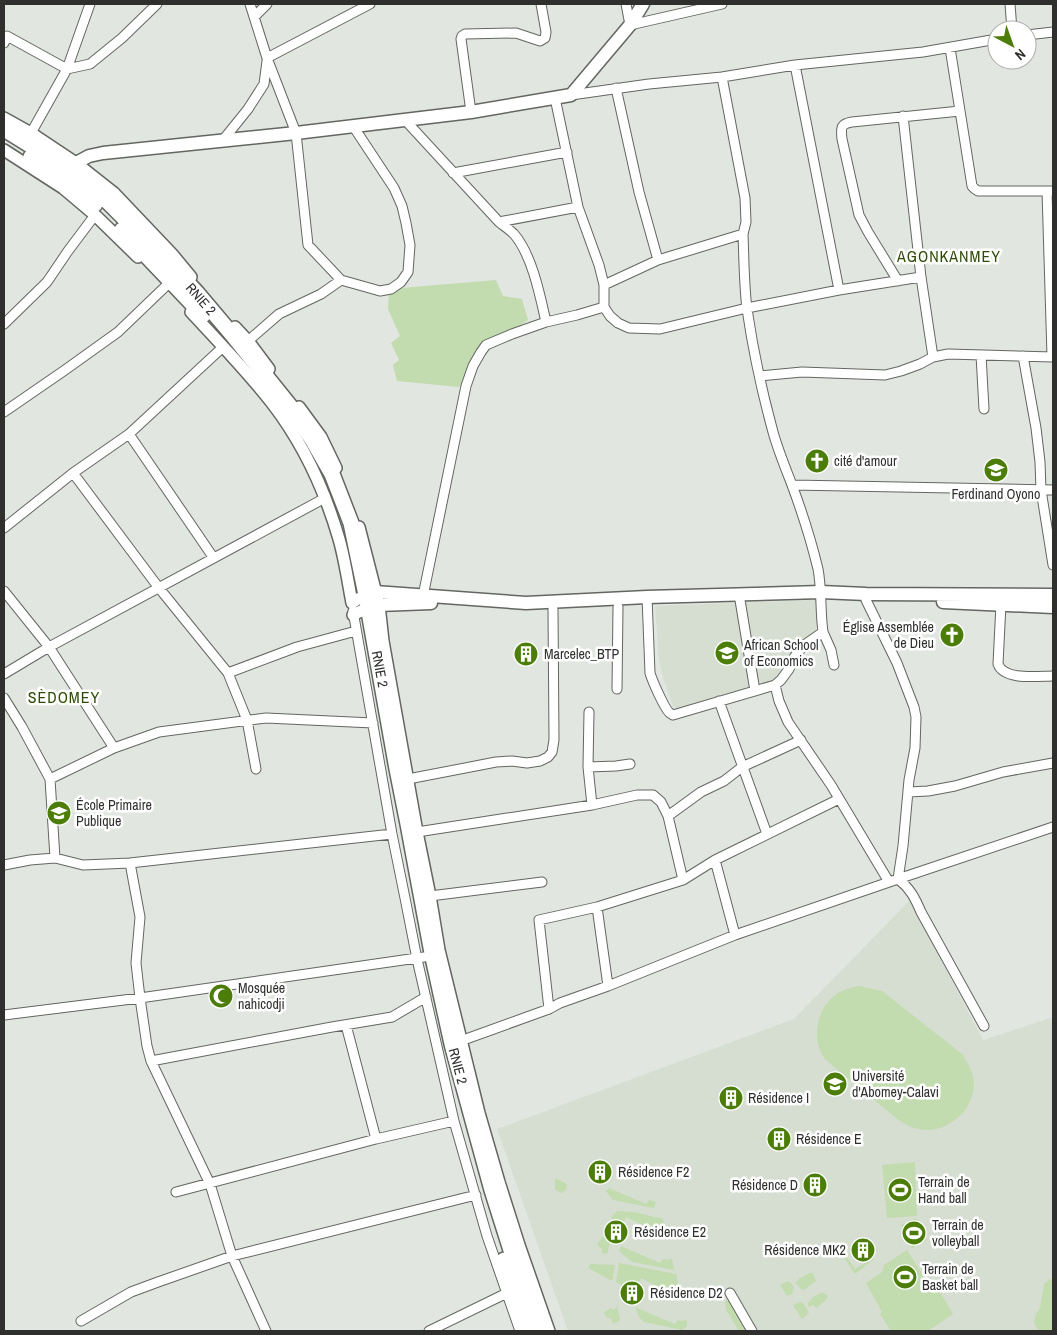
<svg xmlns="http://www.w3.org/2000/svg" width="1057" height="1335" font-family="'Archivo Narrow',sans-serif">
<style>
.built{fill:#d6ded1}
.green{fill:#c2dbaf}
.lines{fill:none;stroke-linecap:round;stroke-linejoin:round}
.minor-casing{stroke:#636661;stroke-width:11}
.tertiary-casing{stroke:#636661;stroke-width:14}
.secondary-casing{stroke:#636661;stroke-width:15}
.trunk-casing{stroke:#636661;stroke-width:18}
.minor{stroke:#fff;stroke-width:9}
.tertiary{stroke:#fff;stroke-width:11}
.secondary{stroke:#fff;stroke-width:12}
.trunk{stroke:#fff;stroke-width:15}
.labels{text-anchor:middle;stroke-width:5;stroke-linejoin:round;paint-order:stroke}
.street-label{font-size:14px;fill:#2f302e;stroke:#fff}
.poi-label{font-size:14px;fill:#2f302e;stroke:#fff;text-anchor:start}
.quarter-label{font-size:16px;letter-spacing:1px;fill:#2e4c06;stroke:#fff}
</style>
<rect width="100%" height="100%" fill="#e2e6e0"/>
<path class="built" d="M817 600 816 633 806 638 799 647 787 670 775 679 679 710 673 706 663 678 659 661 655 606Z
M910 900 983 1040 1053 1017V1331H568L497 1129 794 1019Z"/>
<path class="green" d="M496 280 503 296 522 299 528 320 513 331 484 344 459 387 397 381 393 365 399 360 391 343 400 336 388 309 389 289Z
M859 986 882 991 962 1054C968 1063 973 1072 974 1083 974 1113 943 1137 914 1128 908 1126 902 1122 897 1119L826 1060C811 1042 815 1012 834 996 841 990 850 988 859 986Z
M915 1162 917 1216 887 1218 882 1165Z
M555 1178 567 1184 566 1190 561 1193 555 1189Z
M609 1188 646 1204 649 1200 656 1202 654 1208 613 1200 606 1191Z
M617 1211 634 1212 663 1219 667 1237 626 1217 623 1224 613 1219 611 1217Z
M916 1218 927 1240 912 1248 901 1225Z
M602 1237H608L611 1240 607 1254 602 1253V1249L597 1245Z
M621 1246 660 1263 663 1259 669 1260 672 1258 674 1270 632 1262 619 1251Z
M907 1250 928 1283 933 1281 934 1282 953 1314 928 1331H891L880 1314 882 1312 866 1283 882 1272 884 1265Z
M845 1254 855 1269 873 1258 874 1259 855 1274 843 1256Z
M619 1263 676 1274 681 1299 641 1278 638 1285 631 1281 627 1289 616 1282Z
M590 1264 615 1265 612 1281 588 1268Z
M810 1273H813L816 1281 804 1290 801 1289 795 1282 799 1280 798 1279Z
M1050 1279H1053V1331H1039L1037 1329 1034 1322 1036 1314 1040 1308 1044 1284Z
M788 1281 792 1284 794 1288 792 1294 787 1296 780 1285Z
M822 1292 828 1296 826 1300 816 1308 814 1305 808 1307V1303L812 1298Z
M729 1298 749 1331H739L726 1310 725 1302Z
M800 1302 804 1304 809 1313 802 1319 793 1305Z
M617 1306 620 1320 613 1324 611 1318H607L604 1313 610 1308 614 1310Z
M637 1308 675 1324 678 1320 681 1321 687 1320V1326L682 1330 644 1322 639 1317 636 1309Z"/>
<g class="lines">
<defs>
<path id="minor" d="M250 4 267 58 296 133 308 245 341 280 380 291 391 289 401 282 408 272 410 245 406 223 402 206 394 188 353 126
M626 4 630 25 722 4
M1010 4 1012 30
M255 16 267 4
M1027 35 1053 32
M4 43 7 36 67 69 90 64 122 38 157 4
M950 48 972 186 975 189 978 191H1053
M267 58 370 4
M795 65 839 290
M616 88 639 192 658 260
M571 95 649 84 722 77 795 65 923 52 997 39
M555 98 578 207 599 265 604 285V307L610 316 618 323 629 328 660 329 747 308 839 290 921 277
M471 112 461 39 462 36 465 34 516 33 540 41 545 38 546 32 541 4
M903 116 921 277 933 357
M405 120 499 222C504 226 510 230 514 234 532 255 540 295 546 322
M31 133 67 69 90 4
M223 140 248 109 264 84 267 61
M453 173 567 152
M1047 191 1052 356
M499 222 578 207
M898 281 868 232 859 215 842 139C841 128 840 124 852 122L960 111
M604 285 658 260 743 234
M4 324 47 282 68 251 95 215
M248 341 279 314 321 294 341 280
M981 355 984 409
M1023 356 1036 428 1040 462 1041 490 1053 565
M760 376 802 372 885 375 901 371 920 364 933 357 948 354 1053 357
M4 412 65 370 118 332 167 285
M129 434 213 557
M73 473 159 588 228 673 247 720 256 769
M792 485 1053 490
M4 528 73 473 129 434 223 347
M4 591 49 647 114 748
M739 594 755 691
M423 596 466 386 473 366 481 352 486 345 512 334 546 322 577 315 604 307
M647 597 650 673C652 680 665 710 670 713 671 714 672 714 673 715L775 685 781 680 789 669 795 656 803 646 823 632C820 611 822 590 818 569 811 540 802 512 792 485 785 467 778 450 773 432 762 392 753 350 747 309 744 285 744 259 743 234L746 222 745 198 722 77
M866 600 897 663 914 707 916 717 915 748 909 780 903 846 898 879C910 888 915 898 921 912L984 1026
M1001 604 998 664C1004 681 1039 676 1053 676
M353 611 392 834 405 898 417 959 454 1121 487 1236 520 1331
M823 632 831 650 834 665
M228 673 297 647 356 631
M4 674 49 647 325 498
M775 685 779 701 788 722 831 785 889 882
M617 689 618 607
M4 698 22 727 50 779 55 858
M719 701 767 834
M588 767 589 712
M50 779 114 748 159 732 266 718 373 723
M408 779 496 762 512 761 527 763 540 761 548 757 552 752 554 740 553 609
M909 792 928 791 955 786 1003 772 1053 763
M592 805 588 767 616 766 630 764
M668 816 701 792 724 781 742 767 801 740
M417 832 592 805 637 795H653L661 802 668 816 683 880
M715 860 735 935
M130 863 140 917 136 963 140 998 147 1046 151 1061 210 1184 232 1256 266 1331
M4 865 30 860 55 858 83 865 130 863 392 834
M430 896 542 882
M597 907 608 986
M549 1009 539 920 597 907 683 880 715 860 839 799
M4 1015 140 998 424 957
M346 1025 376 1139
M455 1043 549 1009 560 1003 608 986 735 935 898 879 1053 827
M151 1061 332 1027 392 1017 426 997
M176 1192 376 1139 454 1121
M730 1293 752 1331
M81 1321 131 1292 158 1282 232 1256 476 1195
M429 1331 507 1293"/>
<path id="tertiary" d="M4 118 31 133 76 163 114 193 172 254 191 277
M4 150 63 188 95 215 138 257
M191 312C218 341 247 371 272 403 303 443 325 491 339 539 345 560 348 582 352 603L358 599 373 592
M235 327 248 341 269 369
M299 407 321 437 336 468
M359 527 379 605 383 641 417 832 430 896 439 950 479 1113 499 1182 519 1245 549 1331
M353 615 361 611 375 606"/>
<path id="secondary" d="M76 163 89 156 103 153 296 133 471 112 571 95 630 25 643 4
M375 592 526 603 647 597 821 592 866 594 1053 595
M943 602 1053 607
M379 605 431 603"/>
<path id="trunk" d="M4 129 70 170 108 202 169 263 197 293 235 338 289 405 312 439 332 474 351 523 366 595 397 769 408 824 432 953 452 1044 492 1190 516 1266 540 1331
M31 157 66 181 95 204
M122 230 203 315
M504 1260 528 1331"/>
</defs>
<use href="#minor" class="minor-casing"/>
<use href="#tertiary" class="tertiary-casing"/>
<use href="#secondary" class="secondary-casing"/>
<use href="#trunk" class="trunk-casing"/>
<use href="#minor" class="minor"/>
<use href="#tertiary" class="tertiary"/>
<use href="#secondary" class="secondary"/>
<use href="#trunk" class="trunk"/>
</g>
<defs>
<symbol id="church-disc" viewBox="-11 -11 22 22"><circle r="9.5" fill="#4c7d08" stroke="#fff"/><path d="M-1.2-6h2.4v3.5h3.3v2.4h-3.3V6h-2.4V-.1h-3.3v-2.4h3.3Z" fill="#fff"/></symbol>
<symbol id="school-disc" viewBox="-11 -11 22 22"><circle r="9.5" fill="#4c7d08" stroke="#fff"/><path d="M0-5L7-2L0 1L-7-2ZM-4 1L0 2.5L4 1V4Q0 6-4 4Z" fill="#fff"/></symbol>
<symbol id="university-disc" viewBox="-11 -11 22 22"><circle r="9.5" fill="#4c7d08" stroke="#fff"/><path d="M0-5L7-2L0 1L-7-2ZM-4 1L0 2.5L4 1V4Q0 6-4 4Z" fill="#fff"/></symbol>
<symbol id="building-disc" viewBox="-11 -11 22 22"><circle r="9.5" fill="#4c7d08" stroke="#fff"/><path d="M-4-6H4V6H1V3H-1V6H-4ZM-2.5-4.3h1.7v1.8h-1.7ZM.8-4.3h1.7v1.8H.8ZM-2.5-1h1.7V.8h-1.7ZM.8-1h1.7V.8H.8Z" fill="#fff"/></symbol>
<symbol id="mosque-disc" viewBox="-11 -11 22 22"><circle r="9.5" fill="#4c7d08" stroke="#fff"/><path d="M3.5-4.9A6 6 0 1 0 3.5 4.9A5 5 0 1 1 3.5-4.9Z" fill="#fff"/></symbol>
<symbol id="stadium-disc" viewBox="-11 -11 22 22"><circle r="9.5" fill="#4c7d08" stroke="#fff"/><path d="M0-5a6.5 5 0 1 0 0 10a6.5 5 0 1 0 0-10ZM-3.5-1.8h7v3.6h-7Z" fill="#fff"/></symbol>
</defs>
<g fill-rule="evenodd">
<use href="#church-disc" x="803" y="447" width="28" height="28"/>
<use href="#school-disc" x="982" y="456" width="28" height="28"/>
<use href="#church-disc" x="938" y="621" width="28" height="28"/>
<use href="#university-disc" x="713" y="639" width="28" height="28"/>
<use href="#building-disc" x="512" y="640" width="28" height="28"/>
<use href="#school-disc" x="45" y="799" width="28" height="28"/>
<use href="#mosque-disc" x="207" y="982" width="28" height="28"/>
<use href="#university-disc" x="821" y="1070" width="28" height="28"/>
<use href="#building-disc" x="717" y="1084" width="28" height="28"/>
<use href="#building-disc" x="765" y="1125" width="28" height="28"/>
<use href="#building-disc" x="586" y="1158" width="28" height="28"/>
<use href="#building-disc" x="801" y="1171" width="28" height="28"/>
<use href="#stadium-disc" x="886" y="1176" width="28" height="28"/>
<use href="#building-disc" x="602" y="1218" width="28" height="28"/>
<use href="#stadium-disc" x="900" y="1219" width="28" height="28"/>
<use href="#building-disc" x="849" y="1236" width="28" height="28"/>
<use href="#stadium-disc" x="891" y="1263" width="28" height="28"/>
<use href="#building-disc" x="618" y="1279" width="28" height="28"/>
</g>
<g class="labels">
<g class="street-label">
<text transform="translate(201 299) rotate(49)" y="5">RNIE 2</text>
<text transform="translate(380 669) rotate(80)" y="5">RNIE 2</text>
<text transform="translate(458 1066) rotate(75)" y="5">RNIE 2</text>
</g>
<g class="poi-label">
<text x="834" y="466">cité d'amour</text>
<text x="996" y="499" text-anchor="middle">Ferdinand Oyono</text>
<text x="934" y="632" text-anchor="end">Église Assemblée<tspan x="934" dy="16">de Dieu</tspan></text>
<text x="744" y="650">African School<tspan x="744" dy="16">of Economics</tspan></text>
<text x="544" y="659">Marcelec_BTP</text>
<text x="76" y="810">École Primaire<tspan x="76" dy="16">Publique</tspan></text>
<text x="238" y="993">Mosquée<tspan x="238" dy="16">nahicodji</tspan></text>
<text x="852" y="1081">Université<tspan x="852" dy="16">d'Abomey-Calavi</tspan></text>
<text x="748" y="1103">Résidence I</text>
<text x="796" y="1144">Résidence E</text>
<text x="618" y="1177">Résidence F2</text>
<text x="918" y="1187">Terrain de<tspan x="918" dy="16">Hand ball</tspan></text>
<text x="798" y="1190" text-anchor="end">Résidence D</text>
<text x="932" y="1230">Terrain de<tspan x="932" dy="16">volleyball</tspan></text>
<text x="634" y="1237">Résidence E2</text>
<text x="846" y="1255" text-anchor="end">Résidence MK2</text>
<text x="922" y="1274">Terrain de<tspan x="922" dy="16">Basket ball</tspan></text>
<text x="650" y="1298">Résidence D2</text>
</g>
<g class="quarter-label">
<text x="949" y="262">AGONKANMEY</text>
<text x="64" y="703">SÈDOMEY</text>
</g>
</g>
<rect width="1057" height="1335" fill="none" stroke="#2f302e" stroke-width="10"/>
<g transform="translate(1012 45) rotate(139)"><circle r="24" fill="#ffffff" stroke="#acacab"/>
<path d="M0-4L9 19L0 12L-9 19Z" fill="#4c7d08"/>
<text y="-8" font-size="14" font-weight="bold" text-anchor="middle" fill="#2f302e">N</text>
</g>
</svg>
